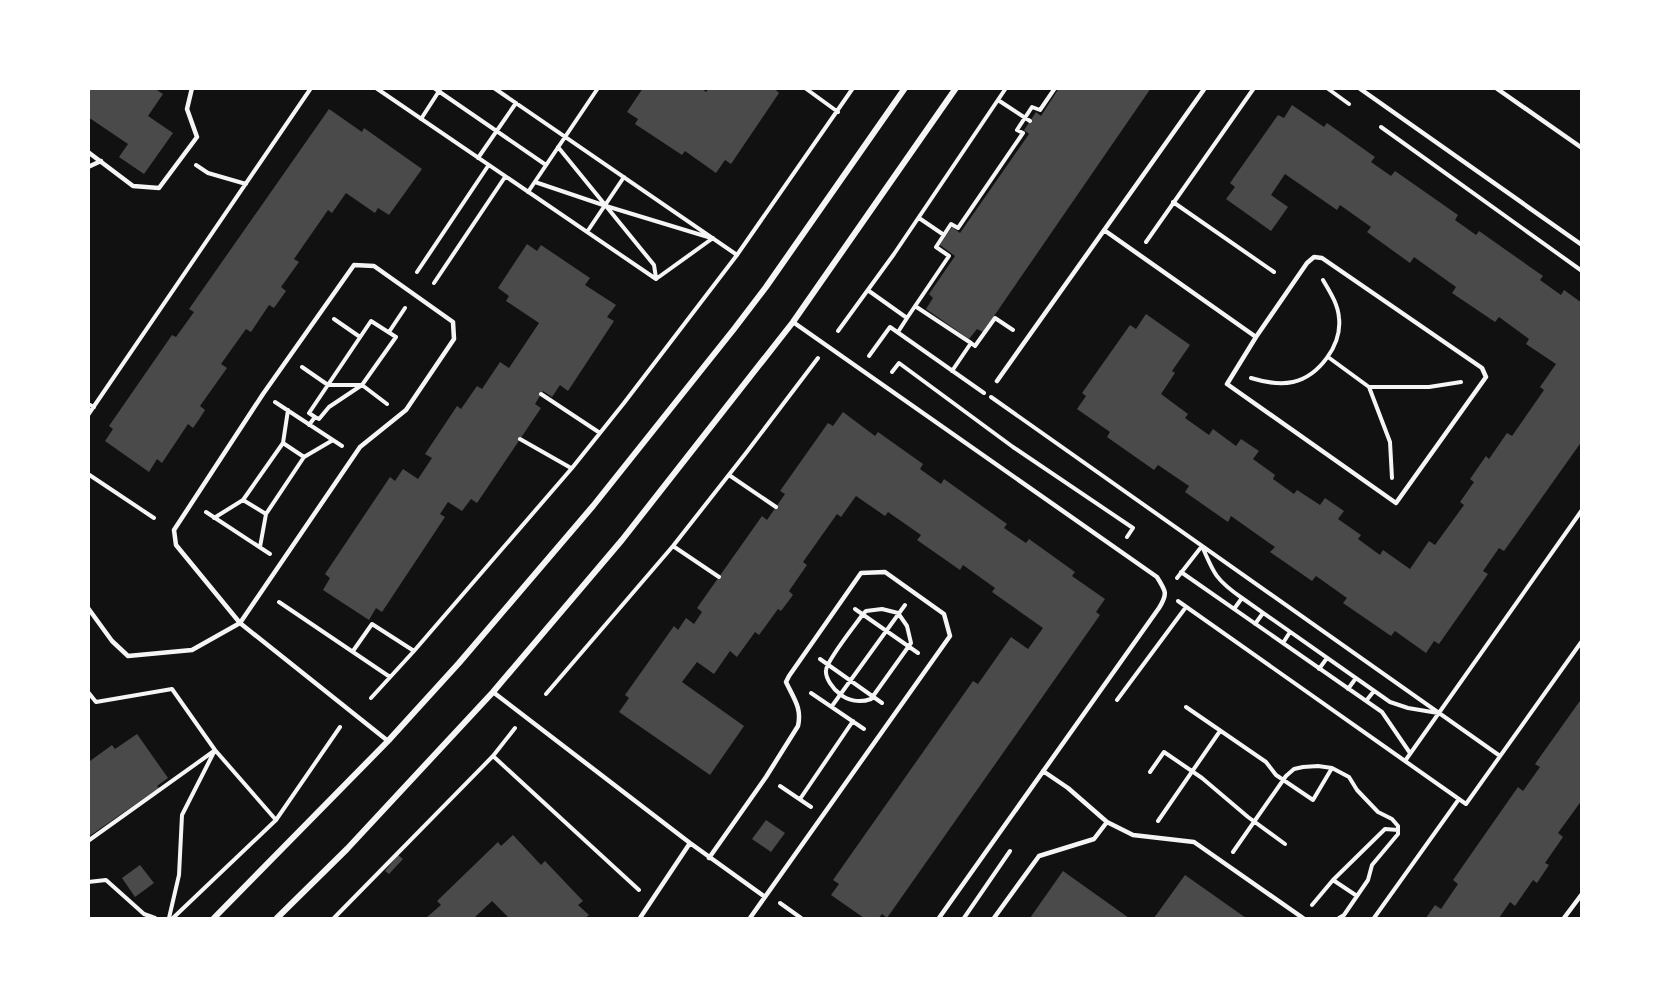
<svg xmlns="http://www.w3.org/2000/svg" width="1670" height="1007" font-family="'Nunito Sans',sans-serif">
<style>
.building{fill:#4a4a4a}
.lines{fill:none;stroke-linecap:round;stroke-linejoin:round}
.path{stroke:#f5f5f5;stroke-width:4}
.service{stroke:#f5f5f5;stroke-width:4.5}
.minor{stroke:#f5f5f5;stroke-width:6}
</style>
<rect width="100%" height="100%" fill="#111"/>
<path class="building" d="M88 88H154L163 94 148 116 173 133 144 174 119 157 128 144 88 117Z
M643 88H701L706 92 709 88H774L779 93 731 164 725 160 716 173 685 151 682 155 635 124 638 119 627 112Z
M1059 88H1151L983 332 977 329 969 339 926 309 933 298 929 294 955 256 940 245 952 227 960 233 1029 134 1024 130 1036 112 1041 116Z
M1292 105 1324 127 1327 123 1375 157 1371 162 1391 176 1395 171 1458 215 1455 220 1476 235 1479 231 1543 276 1540 280 1561 295 1564 290 1582 303V441L1504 551 1499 548 1483 571 1488 574 1439 644 1434 641 1426 653 1395 631 1391 636 1343 603 1347 598 1316 576 1312 581 1270 552 1275 547 1231 516 1228 522 1185 492 1189 486 1158 465 1154 470 1107 437 1110 432 1077 409 1086 396 1082 393 1130 325 1136 329 1146 314 1190 345 1172 371 1175 373 1161 394 1188 414 1185 418 1209 435 1213 429 1236 446 1241 439 1259 451 1253 459 1275 475 1273 479 1294 494 1297 490 1320 505 1325 498 1344 511 1338 519 1361 535 1358 539 1380 555 1383 550 1410 569 1429 541 1435 545 1464 505 1460 502 1474 482 1470 479 1486 456 1489 459 1507 433 1512 436 1544 390 1540 387 1556 364 1526 344 1529 339 1499 317 1495 322 1452 293 1456 287 1414 257 1410 263 1367 232 1371 227 1340 205 1337 210 1285 174 1271 195 1288 207 1271 231 1226 199 1235 187 1230 183 1278 115 1284 118Z
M329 109 362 132 364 128 422 169 389 215 378 208 375 213 346 193 332 213 328 210 294 259 299 262 281 287 286 291 274 308 269 305 251 332 246 329 221 364 227 368 200 406 205 410 200 418 193 428 188 424 162 463 157 459 149 472 105 441 113 429 109 426 172 335 176 337 194 312 189 309Z
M527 244 537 251 541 245 590 278 585 285 616 305 607 317 614 321 568 391 560 385 552 397 543 391 535 404 541 408 477 503 471 499 462 511 448 502 440 514 445 517 382 612 376 608 369 620 323 590 330 578 325 574 390 477 395 481 403 469 418 479 432 458 425 454 457 406 461 409 477 386 482 389 500 362 509 368 539 323 506 301 509 296 498 288Z
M843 412 875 436 878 432 923 464 920 469 941 484 944 479 1007 524 1004 528 1026 543 1029 539 1075 572 1072 576 1105 599 1096 612 1100 615 887 918 882 914 879 918H864L831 895 839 884 833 880 973 681 978 684 1011 637 1028 649 1043 628 992 592 995 588 963 565 960 570 917 540 921 535 888 512 885 516 856 496 841 517 837 514 803 562 807 565 789 591 793 595 781 611 778 609 759 635 755 632 737 657 730 651 714 674 697 662 682 682 744 726 710 775 619 712 629 698 625 695 674 626 678 630 686 618 694 624 702 612 697 608 762 516 767 520 785 494 780 491 828 423 833 426Z
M1582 698V800L1558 833 1563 837 1545 863 1549 865 1537 883 1533 880 1515 906 1510 902 1499 918H1426L1435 905 1441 909 1458 884 1453 880 1518 787 1523 791 1540 767 1535 764Z
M137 734 168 778 157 786 159 788 88 837V759L90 761 112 745 115 749Z
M766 820 785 833 771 852 752 839Z
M513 835 541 865 545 861 583 901 578 905 589 915 585 918H509L492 901 474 918H426L441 905 437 901 498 842 501 846Z
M398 855 403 859 389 874 385 871Z
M140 865 154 883 135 897 122 878Z
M1063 871 1129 918H1030Z
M1185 875 1246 918H1154Z"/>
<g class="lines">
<path class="path" d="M376 88 656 279
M434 88 546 165
M494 88 737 255
M805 88 838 112
M1327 88 1349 104
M998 100 1030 121
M421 119 441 88
M1381 127 1582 271
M558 147 654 265 656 278
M478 158 516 103
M196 165 208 173 246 184
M535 182 606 206 708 237
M528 192 598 88
M1173 202 1274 272
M919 218 944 235
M587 232 624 177
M1146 242 1254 88
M417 272 488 166
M656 279 713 238
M434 283 505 177
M869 291 907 318 949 256 936 247 951 224 958 228 1023 133 1017 130 1032 107 1040 110 1055 88
M915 306 971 343
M334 319 360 337
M838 331 894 254 1006 88
M389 332 405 308
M898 332 907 318
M869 356 890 327 984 393
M1328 357 1369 387H1429L1461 382
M302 367 328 385H362L387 404
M952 371 971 343 975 346 995 318 1013 330
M892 372 899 363 1013 447 1133 528 1127 537
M1251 378C1264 382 1279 385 1293 382 1319 376 1342 345 1339 318 1338 304 1330 292 1323 280
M1369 387 1390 442 1392 478
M541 394 600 433
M991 397 1500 756
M275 402 342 446
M88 404 94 407
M288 410 283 443 304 457 333 440
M88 415 311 88
M309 425 315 417 319 419 329 407 362 385 396 337 371 321 309 413 315 417
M520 439 571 468
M88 474 154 518
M729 475 776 507
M243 500 283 443
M206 512 270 554
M266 514 304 457
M214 518 243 500 266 514 260 547
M673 546 719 577
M1181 572 1382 712 1410 753
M1177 578 1202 546C1214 574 1216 580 1242 598L1390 702 1408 708 1438 713
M1178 601 1405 761 1582 510
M279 602 390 677
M855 609 918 653
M882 609 898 613 907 626 911 643 871 699C860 703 848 701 840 694 833 689 825 678 826 670 827 660 856 624 863 614L866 611Z
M1234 609 1242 598
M1255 624 1263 613
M1283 643 1290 632
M353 651 372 624 414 651
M820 659 882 703
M1319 669 1327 658
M1348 689 1356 678
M88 692 96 702 172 689 215 750 276 820
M811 693 864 729
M546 694 673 546 746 453 818 358
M371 698 414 651 572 468 624 403 737 255 853 88
M1117 700 1186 607
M1366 701 1374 691
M832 706 905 605
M1186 707 1266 762 1276 775 1313 800 1332 768
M493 756 639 890
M1405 761 1466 804 1582 641
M1150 772 1164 752 1202 778 1248 817 1285 844
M780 786 811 807
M800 799 853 721
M1158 821 1220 731
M88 841 214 751
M1233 852 1286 776 1294 769 1303 767 1318 766 1332 768 1349 777 1357 790 1378 812 1392 819 1398 826V834L1372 865 1368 880 1344 915 1339 918
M1333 880 1385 829 1398 830
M88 882 106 880 144 914 155 918
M780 903 801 918
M1312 905 1333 880 1357 896
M169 918 179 875 182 815 215 750
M173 918 276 820 340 727
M334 918 493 756 515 728
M964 918 1010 851
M1374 918 1459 799"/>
<path class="service" d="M1359 88 1582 245
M1496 88 1582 148
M88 152 133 186 159 188 197 137 187 109 192 88
M88 167 101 161
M1104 230 1256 337 1227 384 1396 503 1486 377 1482 368 1322 258 1314 257 1307 263 1256 337
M793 322 1157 577C1166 591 1168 594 1159 608L939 918
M997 381 1205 88
M88 608 112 641 128 656 192 650 240 623 360 447 406 410 454 339 453 322 374 266 354 265 263 394 174 530 176 545 240 623 388 741
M493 692 690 843 765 897
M1043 771 1068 788 1107 822 1133 835 1194 842 1303 918
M709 858 766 777 798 726C802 708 794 699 786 682L789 676 861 573 885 572 944 614 950 636 750 918
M640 918 690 843
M994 918 1039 856 1094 839 1107 822
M1564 918 1582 894"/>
<path class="minor" d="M214 918 388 741 459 663 593 506 734 329 766 287 905 88
M277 918 347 849 493 692 622 540 793 322 956 88"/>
</g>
<rect width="1670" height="1007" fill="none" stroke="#ffffff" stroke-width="180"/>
</svg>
